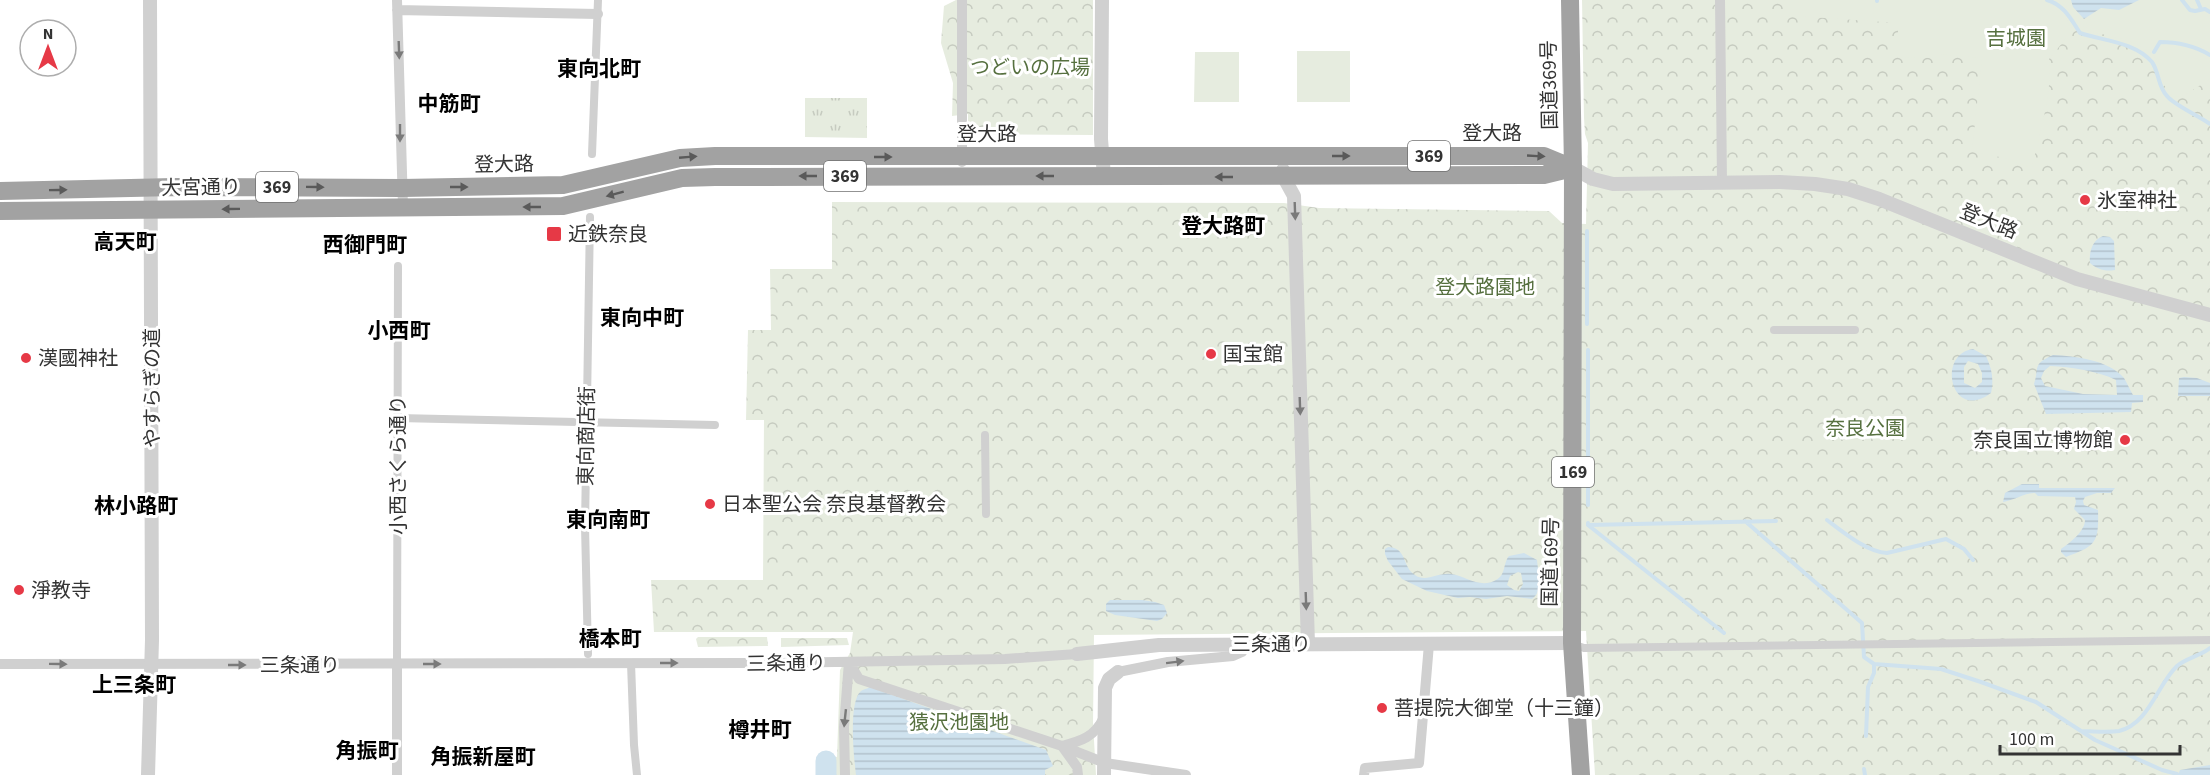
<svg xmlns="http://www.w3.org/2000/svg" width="2210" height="775" font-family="'Source Sans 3','Noto Sans JP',sans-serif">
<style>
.grass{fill:url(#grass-tufts)}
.forest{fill:url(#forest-crowns)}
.garden{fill:#e6ecdf}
.water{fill:url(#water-rules);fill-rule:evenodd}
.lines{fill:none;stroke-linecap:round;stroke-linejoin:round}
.stream{stroke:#cfe2ee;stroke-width:4}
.river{stroke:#cfe2ee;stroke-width:21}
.pedestrian{stroke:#d0d0d0;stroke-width:8}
.minor{stroke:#d0d0d0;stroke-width:10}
.tertiary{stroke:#d0d0d0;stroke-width:14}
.trunk{stroke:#a2a2a2;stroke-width:18}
.oneway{fill:#7a7a7a}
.oneway2{fill:#5a5a5a}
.poi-dot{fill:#e63946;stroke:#fff;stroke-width:2}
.labels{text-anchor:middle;stroke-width:6;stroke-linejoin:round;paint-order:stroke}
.shield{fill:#fff;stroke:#707070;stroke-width:1.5}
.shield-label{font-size:18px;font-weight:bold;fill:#333}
.park-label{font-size:20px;fill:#56703f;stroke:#fff}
.street-label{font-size:20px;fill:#333;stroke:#fff}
.poi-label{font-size:20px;fill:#333;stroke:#fff;text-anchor:start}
.neighbourhood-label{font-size:21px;font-weight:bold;fill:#000;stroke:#fff}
</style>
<defs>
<pattern id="grass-tufts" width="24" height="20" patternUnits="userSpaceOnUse" patternTransform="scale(1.5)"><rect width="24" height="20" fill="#e6ecdf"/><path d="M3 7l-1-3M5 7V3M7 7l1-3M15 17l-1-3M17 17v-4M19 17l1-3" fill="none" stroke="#c6cbc0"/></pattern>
<pattern id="forest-crowns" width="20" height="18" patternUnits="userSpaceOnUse" patternTransform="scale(1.5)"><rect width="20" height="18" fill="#e6ecdf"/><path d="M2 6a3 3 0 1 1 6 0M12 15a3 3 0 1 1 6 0" fill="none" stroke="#c6cbc0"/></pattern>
<pattern id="water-rules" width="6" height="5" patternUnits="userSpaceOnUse" patternTransform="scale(1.5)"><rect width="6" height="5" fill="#cfe2ee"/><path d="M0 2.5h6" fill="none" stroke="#b2c2cd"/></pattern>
</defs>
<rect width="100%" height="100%" fill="#fff"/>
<path class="grass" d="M805 98H867V138L805 137Z"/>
<path class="forest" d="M956 0H1093V135L968 134V114L952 116 953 83 941 43 944 6Z
M1582 0H2210V775H1595L1586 631 1094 635 1093 723 1096 775H823V755L837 757 840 670 850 653 853 632H654L651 580H763L764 420H746L748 330H771L770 269H832V202L1284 203 1319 208 1549 211 1562 223 1586 224 1588 143 1585 134 1584 118Z
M698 637H767L768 646 698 647 696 639Z
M781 638H847L849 645 781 647Z"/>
<path class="garden" d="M1796 0H2037C2060 6 2062 8 2073 30L2049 59C2053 92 2039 135 2032 168L2004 158 1972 151 1982 58 1937 54V58L1898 57V23L1796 16Z
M2057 0H2210V79L2185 95 2174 97C2157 83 2166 73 2157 60 2143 38 2101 36 2079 28L2066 6Z
M1297 51H1350V102H1297Z
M1195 52H1239V102H1194Z"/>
<path class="water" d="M2071 0H2139L2119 10 2101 8 2084 19 2073 7Z
M2103 236 2110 237 2114 241 2115 270C2105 272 2097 269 2090 263 2089 252 2092 240 2103 236Z
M1973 349 1986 356C1992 369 1994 379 1991 393 1951 423 1936 354 1973 349ZM1968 361 1978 364 1982 373V382L1975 388 1964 383V367Z
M2053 355C2075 356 2109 360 2124 378 2127 383 2130 390 2133 395H2143V402L2132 403 2131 412 2046 414 2034 384C2040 367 2031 365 2053 355ZM2050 366C2071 367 2098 371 2116 380L2117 395 2083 394 2045 386 2041 378 2044 371Z
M2184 377 2197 378 2210 383V396H2178L2179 378Z
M2022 484H2039V488H2115L2111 493H2097L2085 497 2083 501 2084 505 2098 510C2099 543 2096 546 2066 557L2061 552V549C2070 543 2085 531 2085 520L2074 509 2076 502 2075 497 2038 496 2035 493C2024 493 2015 500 2003 502L2005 493Z
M1388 547C1407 547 1402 567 1415 575 1426 583 1438 572 1451 574 1466 576 1480 589 1496 580 1506 575 1503 563 1509 556L1524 553 1537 560C1538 573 1544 590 1532 599L1507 596 1486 599 1470 597 1458 598 1427 591 1402 579 1388 561 1385 554V549ZM1518 572 1521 573 1523 584 1519 591 1514 590 1507 585 1510 576Z
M1110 600H1142L1155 602 1164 605 1167 613 1162 619 1157 621 1115 615 1106 611V604Z
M870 687 1046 750 1053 766 1045 770V775H856C854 758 848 702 861 691 864 689 867 689 870 687Z
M2210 765V775H2178L2180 770Z"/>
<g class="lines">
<path class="stream" d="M2047 0C2064 5 2071 19 2080 33 2104 41 2135 42 2152 62 2159 72 2158 87 2167 96 2174 105 2199 116 2210 124
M2182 0 2190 10 2195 11 2205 9 2210 12
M2197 0 2201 9
M1877 1V0
M2154 52 2160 42C2177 42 2195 46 2210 55
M1587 324V231
M1588 350V505
M1827 520C1843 532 1867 552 1887 553L1946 539 1964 549 1973 560
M1745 521 1862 623 1864 657 1874 664V673L1868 687 1866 736
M1588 523V525L1776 521
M1588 525 1724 633
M1874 664 1941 669 1981 682 2036 702 2095 740 2162 770 2177 774
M2081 731C2093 731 2107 733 2119 731 2149 724 2157 685 2177 666 2186 658 2200 656 2210 648
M1864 769 1865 775"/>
<path class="river" d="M826 775V761"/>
<path class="pedestrian" d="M592 154 598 0
M1774 330H1855
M398 418 715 425
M985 435 986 514
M1572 644 1584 648 2210 640
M588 654 585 526 590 217
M631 663 634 745 637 775
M397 664 398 266"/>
<path class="minor" d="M397 0 403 207
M1720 0 1722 182
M397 10 598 14
M962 162V0
M849 662 859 679 1062 746 1105 763 1186 775
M0 664 778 663 1005 659 1077 654
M1118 672 1168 662 1233 656 1242 652 1247 645
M397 775V664
M845 775 844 727 849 662
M1078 775 1077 767 1062 746C1081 741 1095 737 1104 717
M1364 775 1365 768 1419 763 1429 644"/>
<path class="tertiary" d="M1102 0 1101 139 1104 176
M1573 168 1593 179 1613 184 1780 182 1815 184 1848 189 1879 199 2077 279 2210 315
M1283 170V176L1294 196 1308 644
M1077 654 1159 645 1572 643
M148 775 152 640 150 0
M1104 775 1105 688 1109 679 1118 672"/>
<path class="trunk" d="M1570 0 1573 168 1572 643 1581 775
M0 191 174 187 402 188 563 185 680 158 715 156H1544L1573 168
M0 211 563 206 682 178 715 177 1544 175 1573 168"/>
</g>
<defs><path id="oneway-solid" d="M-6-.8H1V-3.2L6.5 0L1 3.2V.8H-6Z" transform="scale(1.5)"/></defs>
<g class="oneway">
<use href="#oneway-solid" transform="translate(399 50) rotate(88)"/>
<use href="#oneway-solid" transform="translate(400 133) rotate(90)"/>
<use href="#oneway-solid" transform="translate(1295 211) rotate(88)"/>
<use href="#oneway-solid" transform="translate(1300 406) rotate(88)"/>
<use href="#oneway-solid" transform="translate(1306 601) rotate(88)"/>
<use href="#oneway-solid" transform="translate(1175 662) rotate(-7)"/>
<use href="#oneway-solid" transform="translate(669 663)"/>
<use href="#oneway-solid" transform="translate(58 664) rotate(1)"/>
<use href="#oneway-solid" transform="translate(432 664)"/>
<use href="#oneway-solid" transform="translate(237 665)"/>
<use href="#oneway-solid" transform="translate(845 718) rotate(96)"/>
</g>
<g class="oneway2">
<use href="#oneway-solid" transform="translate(1341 156)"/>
<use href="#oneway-solid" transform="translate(1536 156) rotate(3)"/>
<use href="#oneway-solid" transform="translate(688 157) rotate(-5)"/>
<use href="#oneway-solid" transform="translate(883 157)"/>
<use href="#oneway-solid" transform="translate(808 176) rotate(180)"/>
<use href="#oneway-solid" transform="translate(1045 176) rotate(-180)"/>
<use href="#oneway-solid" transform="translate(1224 177) rotate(-180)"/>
<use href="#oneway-solid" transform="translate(315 187) rotate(1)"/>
<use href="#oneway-solid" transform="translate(459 187)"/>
<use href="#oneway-solid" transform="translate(58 190) rotate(-1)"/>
<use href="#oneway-solid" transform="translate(615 194) rotate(165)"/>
<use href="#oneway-solid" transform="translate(532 207) rotate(180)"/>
<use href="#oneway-solid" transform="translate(231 209) rotate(179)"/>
</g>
<g class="poi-dot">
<circle cx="2085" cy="200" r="6"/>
<rect x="546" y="226" width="16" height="16" rx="3"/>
<circle cx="1211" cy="354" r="6"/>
<circle cx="26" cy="358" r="6"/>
<circle cx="2125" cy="440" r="6"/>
<circle cx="710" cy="504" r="6"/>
<circle cx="19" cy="590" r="6"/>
<circle cx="1382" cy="708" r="6"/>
</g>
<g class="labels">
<g class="shield">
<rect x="1408" y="141" width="42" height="30" rx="4.5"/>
<rect x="824" y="161" width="42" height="30" rx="4.5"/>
<rect x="256" y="172" width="42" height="30" rx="4.5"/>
<rect x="1552" y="457" width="42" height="30" rx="4.5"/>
</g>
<g class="shield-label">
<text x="1429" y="162">369</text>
<text x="845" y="182">369</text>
<text x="277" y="193">369</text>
<text x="1573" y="478">169</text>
</g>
<g class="park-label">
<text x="2016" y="45">吉城園</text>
<text x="1030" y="74">つどいの広場</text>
<text x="1485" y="294">登大路園地</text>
<text x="1865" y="435">奈良公園</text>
<text x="959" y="729">猿沢池園地</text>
</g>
<g class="street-label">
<text transform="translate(1549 85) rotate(-91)" y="7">国道369号</text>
<text x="1492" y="140">登大路</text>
<text x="987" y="141">登大路</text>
<text transform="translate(504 164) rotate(-1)" y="7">登大路</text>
<text transform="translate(201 187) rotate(-1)" y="7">大宮通り</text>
<text transform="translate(1989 221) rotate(22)" y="7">登大路</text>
<text transform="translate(152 388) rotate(-90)" y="7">やすらぎの道</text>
<text transform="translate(586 436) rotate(-89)" y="7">東向商店街</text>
<text transform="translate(398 465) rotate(-90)" y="7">小西さくら通り</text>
<text transform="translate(1550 562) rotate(-89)" y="7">国道169号</text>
<text x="1271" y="651">三条通り</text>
<text transform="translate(786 663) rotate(-1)" y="7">三条通り</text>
<text x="300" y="672">三条通り</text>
</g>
<g class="poi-label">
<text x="2097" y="207">氷室神社</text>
<text x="568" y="241">近鉄奈良</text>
<text x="1223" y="361">国宝館</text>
<text x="38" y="365">漢國神社</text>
<text x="2113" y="447" text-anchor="end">奈良国立博物館</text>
<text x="722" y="511">日本聖公会 奈良基督教会</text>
<text x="31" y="597">淨教寺</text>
<text x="1394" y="715">菩提院大御堂（十三鐘）</text>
</g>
<g class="neighbourhood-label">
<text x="599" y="76">東向北町</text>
<text x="449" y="111">中筋町</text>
<text x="1223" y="233">登大路町</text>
<text x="125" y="249">高天町</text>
<text x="365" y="252">西御門町</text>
<text x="642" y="325">東向中町</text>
<text x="399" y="338">小西町</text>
<text x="136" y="513">林小路町</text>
<text x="608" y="527">東向南町</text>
<text x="610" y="646">橋本町</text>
<text x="134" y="692">上三条町</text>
<text x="760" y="737">樽井町</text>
<text x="367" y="758">角振町</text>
<text x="483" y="764">角振新屋町</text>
</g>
</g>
<g transform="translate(48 48)"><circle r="28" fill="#ffffff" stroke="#adadad" stroke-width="1.5"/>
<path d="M0-4.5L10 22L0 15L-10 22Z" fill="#e63946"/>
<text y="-9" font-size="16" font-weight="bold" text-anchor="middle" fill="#333333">N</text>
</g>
<path d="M2000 745v9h180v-9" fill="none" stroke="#333333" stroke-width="3"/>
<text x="2009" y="745" font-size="18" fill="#333333" stroke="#ffffff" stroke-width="4.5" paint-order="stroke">100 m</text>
</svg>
